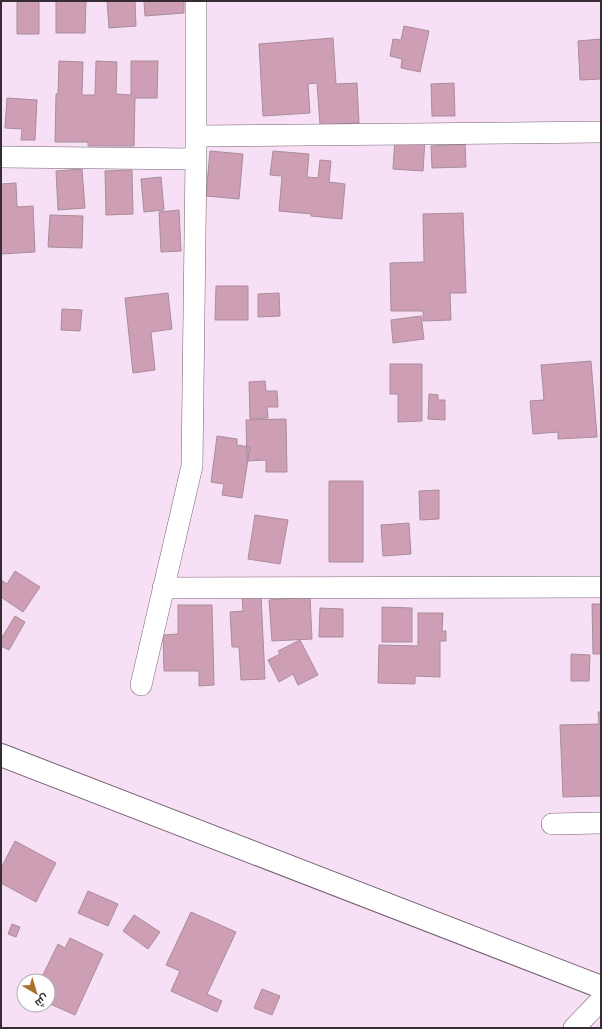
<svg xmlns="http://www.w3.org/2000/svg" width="602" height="1029" font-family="'Source Sans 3',Cairo,sans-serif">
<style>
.building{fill:#ce9eb5;stroke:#a98d9a}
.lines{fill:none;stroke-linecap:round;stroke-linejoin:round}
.street-casing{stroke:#766274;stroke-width:22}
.secondary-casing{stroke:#766274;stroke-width:24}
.street{stroke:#fff;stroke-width:21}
.secondary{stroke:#fff;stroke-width:22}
</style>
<rect width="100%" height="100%" fill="#f7e0f5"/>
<path class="building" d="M17 1H39V34H17Z
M56 1H86L85 33H56Z
M107 1H135L136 26 109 28Z
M144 1H184V13L145 16Z
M404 26 429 31 420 72 401 68 402 59 390 56 393 39 401 40Z
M333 38 336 84 357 83 359 123 320 125 317 83 308 84 310 113 263 116 259 44Z
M601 39V79L580 80 578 41Z
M59 61 83 62 82 95H95L96 61 117 62 116 94 131 95V61H158L157 98H135L134 146H88V142H55L56 94H58Z
M454 83 455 116H432L431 84Z
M7 98 37 100 35 140H21L22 129 5 128Z
M395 138 425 140 423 171 393 169Z
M465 144 466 167 432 168 431 146Z
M210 151 243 154 239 199 206 196Z
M273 151 309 154 307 177 318 178 320 160 331 161 329 182 345 184 342 219 311 216V214L279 211 282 176 270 175Z
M82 169 85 208 58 210 56 171Z
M132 170 133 214 106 215 105 171Z
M161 177 164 210 144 212 141 179Z
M16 183 17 207 33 206 35 252 1 254V184Z
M179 210 181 251 161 252 159 212Z
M463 213 466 293H450L451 320 423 321V311H391L390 263 424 262 423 214Z
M50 215 83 216 82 248 48 247Z
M216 286H248V320H215Z
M168 293 172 329 151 332 155 370 133 373 125 298Z
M279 293 280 316 258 317V294Z
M62 309 82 310 80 331 61 330Z
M421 316 424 339 393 343 391 320Z
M591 361 597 437 558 439V432L533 434 530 401 544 400 541 365Z
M390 364H422V421L398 422V394H390Z
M265 381 266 391H277L278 407H267L268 418 250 419 249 382Z
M429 394 438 395V400H445V420L428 419Z
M286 419 287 472H266V460L247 461 246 420Z
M217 436 237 439V445L250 447 242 498 222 495 224 484 211 482Z
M329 481H363V562H329Z
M439 490V519L420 520 419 491Z
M255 515 288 520 280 564 248 559Z
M409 523 411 554 383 556 381 525Z
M15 571 40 587 23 612 1 597V580L7 584Z
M261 595 265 679 241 680 239 647H232L230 612 243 611 242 596Z
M310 597 312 639 272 641 269 600Z
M592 604H601V654H593Z
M178 605H212L214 685 199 686V671H164L163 635 178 634Z
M382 607 412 608V642H382Z
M320 608 343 609V637H319Z
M418 613H443L442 631H446V641H440V677L415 676V684L378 683 379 645 418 646Z
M15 616 25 622 9 650 1 646V639Z
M300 640 318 675 298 685 293 674 279 682 268 660 280 654 278 651Z
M571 654 590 655 589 681H571Z
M598 712H601V796L563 797 560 725 599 724Z
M15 841 56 863 36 902 1 883V868Z
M88 891 118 904 108 926 78 913Z
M191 912 236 932 207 994 222 1001 217 1012 171 991 180 971 166 965Z
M134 915 160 932 148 949 123 931Z
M12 924 20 927 16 937 8 934Z
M70 938 103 954 75 1015 48 1003V981H40L58 944 65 948Z
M262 989 280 996 272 1015 254 1008Z"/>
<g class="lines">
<defs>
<path id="street" d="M196 136 601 132
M1 157 196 159
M163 588 601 587
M141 685 192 466 196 159V1
M552 824 601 823
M574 1028 601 1000"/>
<path id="secondary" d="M1 755 601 987"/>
</defs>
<use href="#street" class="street-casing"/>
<use href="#secondary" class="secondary-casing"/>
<use href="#street" class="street"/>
<use href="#secondary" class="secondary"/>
</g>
<rect width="602" height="1029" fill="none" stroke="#352c34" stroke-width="4"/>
<g transform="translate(36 993) rotate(142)"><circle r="19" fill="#ffffff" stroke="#aeabae"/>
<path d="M0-3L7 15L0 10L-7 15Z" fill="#aa7230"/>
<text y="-6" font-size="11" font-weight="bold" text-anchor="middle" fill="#352c34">ش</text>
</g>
</svg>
